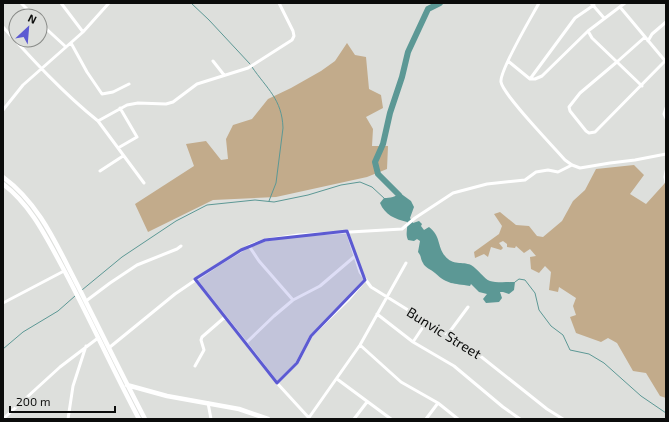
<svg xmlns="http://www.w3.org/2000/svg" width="669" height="422" font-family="'Exo 2',sans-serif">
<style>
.green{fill:#c2ab8b}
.water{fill:#5c9895}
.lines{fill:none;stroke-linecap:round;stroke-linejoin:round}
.stream{stroke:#5c9895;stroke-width:1}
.river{stroke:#5c9895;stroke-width:6}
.minor{stroke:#fff;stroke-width:3}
.secondary{stroke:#fff;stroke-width:4.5}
.marked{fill:#5c5ad2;fill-opacity:0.2;stroke:#5c5ad2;stroke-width:3;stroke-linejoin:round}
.labels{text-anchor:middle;stroke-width:4;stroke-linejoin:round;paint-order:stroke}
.street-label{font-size:14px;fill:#0b0c0b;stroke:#dddfdc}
</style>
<rect width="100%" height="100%" fill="#dddfdc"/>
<path class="green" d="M347 43 355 55 366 57 369 89 381 95 383 108 366 117 373 129 372 146H388L387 169 367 177 276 197 213 200 148 232 135 204 194 166 186 144 206 141 221 160 228 159 226 139 233 125 252 119 268 99 291 88 321 71 335 61Z
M634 165 644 175 630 194 646 204 665 183 666 185V398L660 396 646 373 633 371 617 343 608 338 601 342 576 333 570 317 576 315 573 306 576 298 559 287 558 292 549 290 551 272 545 266 539 273 531 269 530 257 536 256 530 249 524 253 516 246 515 248 507 247V244L503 241 499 243 503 248 501 250 491 247 488 257 484 254 475 258 474 252 499 234 502 226 494 214 500 212 516 225 529 226 537 236 543 237 562 221 573 201 585 190 596 169Z"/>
<path class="water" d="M400 193 411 201 414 207 410 218 413 223 419 221 422 224 421 226 424 230 429 227C441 236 437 246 445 256 453 266 462 261 471 265 478 269 484 279 490 281 495 283 509 282 515 282L514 290 509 294 503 292H500L502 298 499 302 486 303 483 299 487 294 479 292 471 284 470 286C453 283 448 285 435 273 431 269 425 268 423 263 420 258 422 257 418 252L420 241 417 239 414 241 408 240C405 234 408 229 407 222 395 219 385 215 380 203L384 198C390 198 396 197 400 193Z"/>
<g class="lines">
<path class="stream" d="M191 3 209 20 250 64
M252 67C267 89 282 99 283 128L276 183 269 201
M515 282 519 279 525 280 535 293 539 310 551 326 563 335 570 350 589 354 604 363 641 396 666 413
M82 290 122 257 176 221 207 205 255 200 274 202 308 195 341 185 360 182 372 187 385 199
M3 349 23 332 58 311 75 296"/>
<path class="river" d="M399 195 378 174 375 162 383 144 390 113 402 77 408 52 428 9 440 3"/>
<path class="minor" d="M21 3 34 16
M61 3 83 32
M539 3C532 16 499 71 501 82 503 95 554 147 565 160L572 165 580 168 610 163 635 160 666 154
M591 3 604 18
M620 7 666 62
M40 23 66 47
M3 27C33 60 63 93 98 121L127 105 138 103 166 104 173 102 197 84 248 68 292 40 294 36 293 31 279 3
M588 31 592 38 642 86
M645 37 618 61 580 93 569 107 570 111 586 131 589 133 595 132 665 61
M648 41 652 34 666 22
M71 43 87 72 102 94 113 92 129 84
M213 61 224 75
M508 61 530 79H535L542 76 588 31 625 3
M530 79 575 18 594 5
M666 108 664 114 666 118
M3 110 23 85 83 32 109 3
M98 121 144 183
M118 148 137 137 120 108
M100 171 123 156
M666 171 665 177 666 182
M347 231 360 272 371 287 474 351 547 409 563 419
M249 246 259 261 293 300
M195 279 246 343 277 383 309 418
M86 301 110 283 137 265 177 249 181 246
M3 303 64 271
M377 314 413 342 454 366 503 407 520 419
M448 334 468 307
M413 342 427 321
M246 343 274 316 293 300 320 286 354 257
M360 345 401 382 438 403 458 419
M110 347 175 294 219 264 249 246 265 240 298 235 402 229 415 218 453 193 487 184 525 180 536 172 548 170 558 172 572 165
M195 366 204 350 201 340 202 337 225 317
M337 379 391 419
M277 383 297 363 311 336 348 300 365 280
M208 403 211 419
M3 419 60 367 98 338
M68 419 73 386 86 346
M308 419 360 345 406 263
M354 419 367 402
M426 419 438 403"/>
<path class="secondary" d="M3 177C40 204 57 246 78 286 100 330 122 375 145 419
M3 184C32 206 47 239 64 270 90 319 113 370 139 419
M127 385 167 396 239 409 268 419"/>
</g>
<path class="marked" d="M347 231 365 280 311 336 297 363 277 383 195 279 241 250 265 240Z"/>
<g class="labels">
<g class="street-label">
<text transform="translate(444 333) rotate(32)" y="5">Bunvic Street</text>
</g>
</g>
<rect width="669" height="422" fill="none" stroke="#0b0c0b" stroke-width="8"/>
<g transform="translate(28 28) rotate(26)"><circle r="19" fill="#dddfdc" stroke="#898b88"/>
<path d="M0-3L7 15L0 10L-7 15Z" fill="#5c5ad2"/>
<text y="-6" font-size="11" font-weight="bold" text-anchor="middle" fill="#0b0c0b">N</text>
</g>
<path d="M10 406v6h105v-6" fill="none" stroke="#0b0c0b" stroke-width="2"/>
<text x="16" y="406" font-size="12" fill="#0b0c0b" stroke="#dddfdc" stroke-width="3" paint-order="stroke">200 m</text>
</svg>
